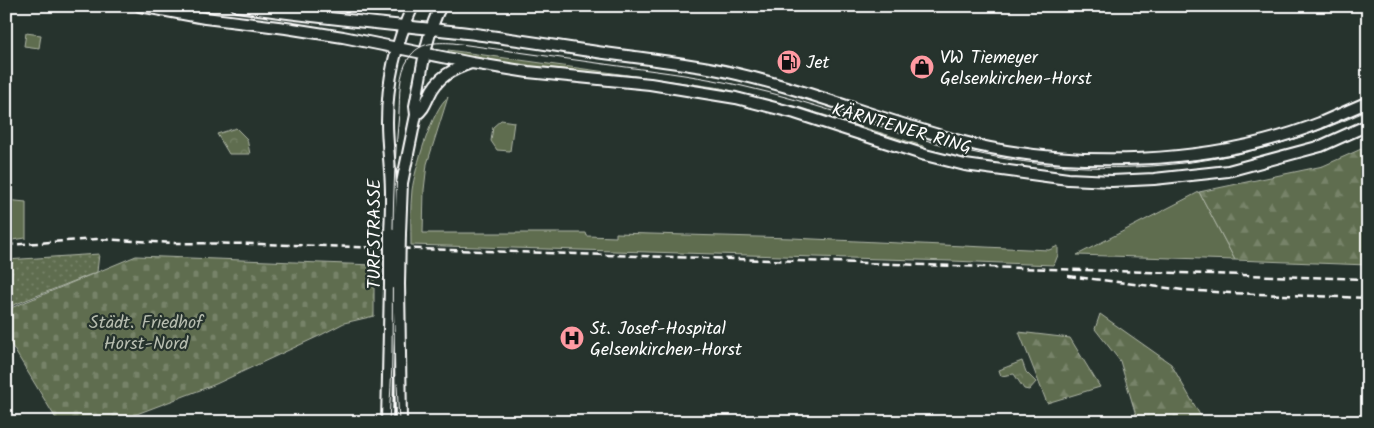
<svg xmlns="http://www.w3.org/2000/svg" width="1374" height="428" font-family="Kalam,sans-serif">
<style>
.grass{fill:#5f6d4f;stroke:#afb6a7}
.forest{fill:url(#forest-firs);stroke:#afb6a7}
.cemetery{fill:url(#cemetery-stones);stroke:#afb6a7}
.park{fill:url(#park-crowns);stroke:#afb6a7}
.garden{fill:url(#garden-dots);stroke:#afb6a7}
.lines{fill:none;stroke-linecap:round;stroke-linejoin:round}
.secondary-casing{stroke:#fff;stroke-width:14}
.secondary{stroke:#26332d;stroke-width:10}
.tram{stroke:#fff;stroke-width:1}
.rail{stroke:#fff;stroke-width:2.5;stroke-dasharray:8 4;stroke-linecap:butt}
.secondary-bridge-casing{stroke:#fff;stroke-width:14;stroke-linecap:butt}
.secondary-bridge{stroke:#26332d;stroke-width:10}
.labels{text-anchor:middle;stroke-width:4.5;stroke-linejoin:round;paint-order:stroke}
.poi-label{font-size:18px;fill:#fff;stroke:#26332d;text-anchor:start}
.street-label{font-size:18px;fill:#fff;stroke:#26332d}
.park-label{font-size:18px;fill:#b7bdb0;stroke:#26332d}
</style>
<defs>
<pattern id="forest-firs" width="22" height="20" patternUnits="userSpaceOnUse" patternTransform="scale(1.25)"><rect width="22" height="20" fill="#5f6d4f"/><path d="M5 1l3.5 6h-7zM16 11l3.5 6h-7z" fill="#778369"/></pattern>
<pattern id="cemetery-stones" width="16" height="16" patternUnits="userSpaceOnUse" patternTransform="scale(1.25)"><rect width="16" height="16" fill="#5f6d4f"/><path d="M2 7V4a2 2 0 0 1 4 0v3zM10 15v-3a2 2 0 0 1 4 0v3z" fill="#778369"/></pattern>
<pattern id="park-crowns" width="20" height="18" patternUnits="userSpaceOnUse" patternTransform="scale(1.25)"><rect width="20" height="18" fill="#5f6d4f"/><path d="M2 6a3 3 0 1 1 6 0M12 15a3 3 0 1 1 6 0" fill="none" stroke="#778369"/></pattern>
<pattern id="garden-dots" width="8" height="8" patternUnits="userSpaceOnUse" patternTransform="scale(1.25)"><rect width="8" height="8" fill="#5f6d4f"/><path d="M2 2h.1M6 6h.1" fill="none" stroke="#778369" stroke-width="1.8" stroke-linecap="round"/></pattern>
</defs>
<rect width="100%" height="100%" fill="#26332d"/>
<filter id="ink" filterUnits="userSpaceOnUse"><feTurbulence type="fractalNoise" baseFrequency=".02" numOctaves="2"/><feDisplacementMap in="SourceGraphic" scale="10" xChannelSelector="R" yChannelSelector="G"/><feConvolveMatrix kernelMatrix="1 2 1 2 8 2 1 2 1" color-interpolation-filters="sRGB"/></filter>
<g filter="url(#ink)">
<path class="grass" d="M448 50 721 88 821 114 923 146 924 148 792 107 731 92 656 79 518 65 448 53Z
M448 97 427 164 424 190 423 233H586L587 236 616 237V233L792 238 1049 250 1058 246V255L1054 265 951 261 411 245C411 227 410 208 412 190 415 169 432 109 448 97Z
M501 120 514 122 510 151 497 150 491 141 493 127Z
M1199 192 1235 260 1077 255Z
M6 200 26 202V238L6 241Z"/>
<path class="forest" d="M1368 146V265L1235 260 1199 192 1323 166Z
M1100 314 1171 364 1204 422H1138L1120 361 1095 329Z
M1019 332 1070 338 1100 387 1047 403Z"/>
<path class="cemetery" d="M136 256 374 265V316L344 323 319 336 216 384 121 420 114 417 100 422H58L6 336V310Z"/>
<path class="park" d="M26 33 41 35 39 48 24 46Z
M236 128 247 139 250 154H229L217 134Z
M1022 361 1026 372 1036 382 1029 390 1024 389 1014 374 1001 376 999 370Z"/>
<path class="garden" d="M99 254 97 272 6 308V260Z"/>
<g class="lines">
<defs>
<path id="secondary" d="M140 6 205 18 286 28 343 37 472 63 528 72 650 84 736 98 795 113 925 155 965 165 1068 179 1112 181 1154 179 1228 171 1321 146 1368 125
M237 6C308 17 379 23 450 31 495 36 539 43 583 50 625 56 667 61 709 68 795 84 876 119 960 141 1071 170 1213 165 1320 123 1336 116 1352 109 1368 102
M416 115C424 109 425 104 429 96 437 77 453 69 471 63
M390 233C391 213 392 192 390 171 389 155 387 138 387 122 387 82 396 42 413 6
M400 233 402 183 416 115 415 106C421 77 426 32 441 6
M399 284 401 422
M387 422 390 284"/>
</defs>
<use href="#secondary" class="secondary-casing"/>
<use href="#secondary" class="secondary"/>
<path class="tram" d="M397 384 399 422
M389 422C390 399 392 376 392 353 393 273 391 193 399 113 400 96 398 73 409 58 419 42 436 42 453 43 511 51 568 59 626 67 664 72 704 77 742 86 815 102 886 131 959 149 1095 183 1241 170 1368 110"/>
<path class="rail" d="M6 245 97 239 174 243 261 244 1368 279
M1068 276 1184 290 1230 293 1368 298"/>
<defs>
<path id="secondary-bridge" d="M390 284V233
M399 284 400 233"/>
</defs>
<use href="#secondary-bridge" class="secondary-bridge-casing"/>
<use href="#secondary-bridge" class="secondary-bridge"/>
</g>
</g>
<defs>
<symbol id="fuel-disc" viewBox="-11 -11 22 22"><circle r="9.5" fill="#ff9aa2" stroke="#26332d"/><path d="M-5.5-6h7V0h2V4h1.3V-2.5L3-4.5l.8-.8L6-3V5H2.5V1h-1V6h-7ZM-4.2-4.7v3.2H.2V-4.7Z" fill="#111"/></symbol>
<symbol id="shop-disc" viewBox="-11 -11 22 22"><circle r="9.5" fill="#ff9aa2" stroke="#26332d"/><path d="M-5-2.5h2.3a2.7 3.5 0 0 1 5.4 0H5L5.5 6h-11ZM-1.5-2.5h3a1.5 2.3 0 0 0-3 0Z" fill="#111"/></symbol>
<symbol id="hospital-disc" viewBox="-11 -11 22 22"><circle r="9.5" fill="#ff9aa2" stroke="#26332d"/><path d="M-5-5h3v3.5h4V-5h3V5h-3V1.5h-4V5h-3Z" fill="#111"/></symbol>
</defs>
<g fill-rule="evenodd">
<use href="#fuel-disc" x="775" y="48" width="28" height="28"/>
<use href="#shop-disc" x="908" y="53" width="28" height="28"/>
<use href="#hospital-disc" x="558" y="324" width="28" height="28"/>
</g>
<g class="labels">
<g class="poi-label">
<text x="940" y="63">VW Tiemeyer<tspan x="940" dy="21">Gelsenkirchen-Horst</tspan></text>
<text x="806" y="68">Jet</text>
<text x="590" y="334">St. Josef-Hospital<tspan x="590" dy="21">Gelsenkirchen-Horst</tspan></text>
</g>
<g class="street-label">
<text transform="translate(902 128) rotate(16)" y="6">KÄRNTENER RING</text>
<text transform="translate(374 234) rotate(-90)" y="6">TURFSTRASSE</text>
</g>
<g class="park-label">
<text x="146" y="328">Städt. Friedhof<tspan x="146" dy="21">Horst-Nord</tspan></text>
</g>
</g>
<rect width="1374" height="428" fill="none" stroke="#26332d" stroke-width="25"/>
<rect x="12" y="12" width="1349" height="403" fill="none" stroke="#fff" stroke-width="2" filter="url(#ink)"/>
</svg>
